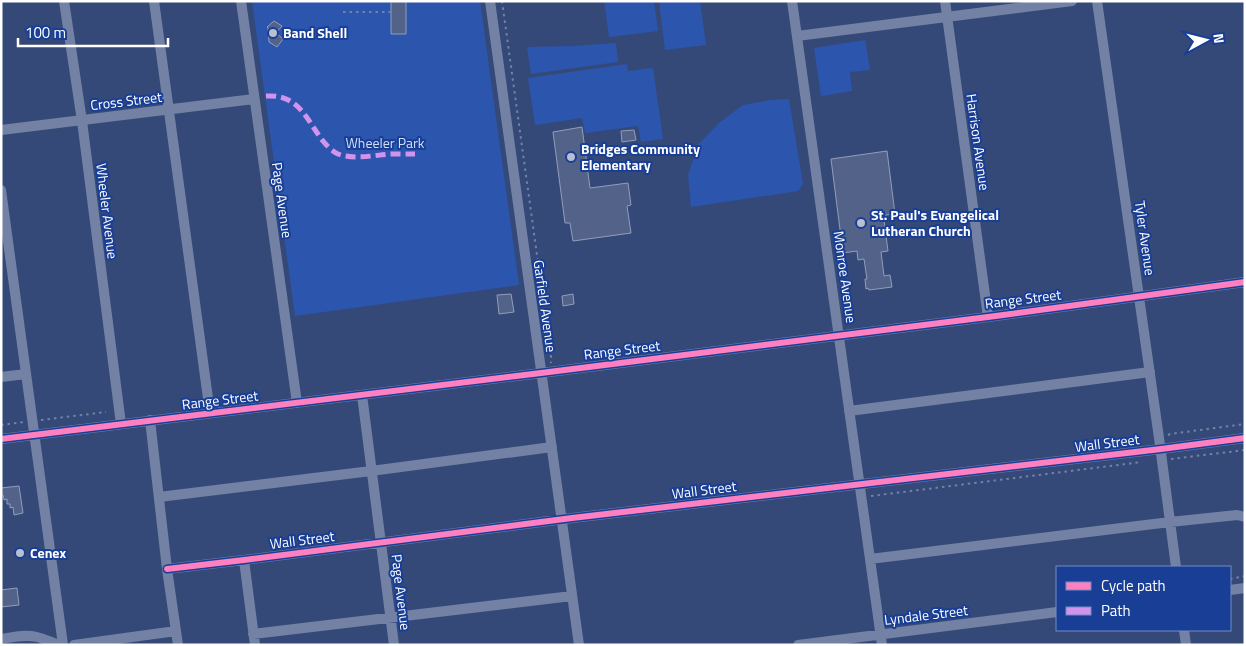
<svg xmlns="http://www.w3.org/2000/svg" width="1246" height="646" font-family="'Titillium Web',sans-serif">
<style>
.green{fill:#2c55ad}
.building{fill:#526288;stroke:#929eb9}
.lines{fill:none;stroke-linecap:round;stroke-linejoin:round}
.path{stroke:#7382a4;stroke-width:2;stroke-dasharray:2.5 4;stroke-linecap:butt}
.minor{stroke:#7382a4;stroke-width:10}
.quiet{stroke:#d193ec;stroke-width:5;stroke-dasharray:10 5;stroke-linecap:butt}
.cycleway-casing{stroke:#183e96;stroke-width:9}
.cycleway{stroke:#ff80c0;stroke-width:6}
.poi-dot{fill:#b8bfd0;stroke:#183e96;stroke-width:2}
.labels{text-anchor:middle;stroke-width:4;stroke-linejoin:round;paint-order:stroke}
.poi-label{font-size:14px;font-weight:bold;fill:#fff;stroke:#183e96;text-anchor:start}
.street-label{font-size:14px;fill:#fff;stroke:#183e96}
.park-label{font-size:14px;fill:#d1dffc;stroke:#183e96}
</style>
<rect width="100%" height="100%" fill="#354979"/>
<path class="green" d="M252 1H480L519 285 295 316Z
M604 1H654L658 31 609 37Z
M659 1H700L706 45 665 50Z
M865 40 870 70 850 72 852 91 821 96 814 48Z
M616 43 618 62 531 74 527 47 573 46Z
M627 64 628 71 653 68 663 139 641 142 638 126 585 133 582 118 535 125 528 78Z
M789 99 803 184 798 191 691 207 688 175 698 145 719 123 743 105 771 100Z"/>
<path class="building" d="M391 1H406V34H391Z
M274 21 282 26 276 33 283 39 277 47 269 42 268 28 267 27Z
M582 127 590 188 628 183 631 205 627 206 631 233 573 241 570 223H565L553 132Z
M634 130 636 140 622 142 621 131Z
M887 151 895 214 886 215V220H884L888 251 881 252 884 276 890 275 892 287 869 290 868 288 866 289 865 279H867L864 259 858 260 857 251 843 253 831 159Z
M511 294 514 312 499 314 497 295Z
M573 294 574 304 563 306 562 296Z
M19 486 23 513 14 515 13 507 10 508V504H7V499L4 500 3 495 1 494V488Z
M17 588 19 605 1 607V590Z"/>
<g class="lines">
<path class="path" d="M502 1 551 357V363
M343 12H391
M41 420 106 412
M1 425 24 422
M1168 435 1170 434 1245 424
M1171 459 1245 450
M871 496 1142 462
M1230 579 1245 576"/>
<path class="minor" d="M64 1 82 121 121 424
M154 1 210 413
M241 1 297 403
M490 1 579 645
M792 1 882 645
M945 1 988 317
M1097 1 1159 438 1176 567
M797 36 1072 1
M1 130 254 99
M1 190 63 645
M1 377 26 374
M362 395 394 645
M849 411 1150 372
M150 420 167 569 178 645
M1 439 541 373 988 317 1245 282
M159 497 371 471 552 447
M870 559 1170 522 1237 515 1245 517
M244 560 255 645
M167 569 244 560 572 518 1161 449 1245 438
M1230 590 1245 588
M1184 630 1186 645
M253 634 572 596
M1 639C13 637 25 634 37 637 45 639 52 643 60 645
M74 645 176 631
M798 645 1057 612"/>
<path class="quiet" d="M266 96C299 94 306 119 323 141 327 146 332 151 338 154 355 160 374 155 392 154 400 154 408 154 415 154"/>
<defs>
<path id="cycleway" d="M1 439 541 373 988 317 1245 282
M167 569 244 560 572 518 1161 449 1245 438"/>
</defs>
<use href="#cycleway" class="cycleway-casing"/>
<use href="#cycleway" class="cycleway"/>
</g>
<g class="poi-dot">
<circle cx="273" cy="33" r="5"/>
<circle cx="571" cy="157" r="5"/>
<circle cx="861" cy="223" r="5"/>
<circle cx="20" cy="553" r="5"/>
</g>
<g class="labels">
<g class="poi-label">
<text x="283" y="38">Band Shell</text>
<text x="581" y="154">Bridges Community<tspan x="581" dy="16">Elementary</tspan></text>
<text x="871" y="220">St. Paul's Evangelical<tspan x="871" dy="16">Lutheran Church</tspan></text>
<text x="30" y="558">Cenex</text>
</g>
<g class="street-label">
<text transform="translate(126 101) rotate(-7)" y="5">Cross Street</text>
<text transform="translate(978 142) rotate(82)" y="5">Harrison Avenue</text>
<text transform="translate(282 200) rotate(82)" y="5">Page Avenue</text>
<text transform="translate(107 211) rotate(83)" y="5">Wheeler Avenue</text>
<text transform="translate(1145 238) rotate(82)" y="5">Tyler Avenue</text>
<text transform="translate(845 277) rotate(82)" y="5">Monroe Avenue</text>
<text transform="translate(1023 299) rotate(-7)" y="5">Range Street</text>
<text transform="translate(545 306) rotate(82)" y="5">Garfield Avenue</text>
<text transform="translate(622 350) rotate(-7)" y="5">Range Street</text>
<text transform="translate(220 400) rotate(-7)" y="5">Range Street</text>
<text transform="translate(1107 443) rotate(-7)" y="5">Wall Street</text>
<text transform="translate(704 490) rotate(-7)" y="5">Wall Street</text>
<text transform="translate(302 540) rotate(-7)" y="5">Wall Street</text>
<text transform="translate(401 592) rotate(83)" y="5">Page Avenue</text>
<text transform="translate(926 615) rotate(-7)" y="5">Lyndale Street</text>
</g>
<g class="park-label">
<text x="385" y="148">Wheeler Park</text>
</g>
</g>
<rect width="1246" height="646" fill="none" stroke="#ffffff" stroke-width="5"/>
<rect x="1056" y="566" width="175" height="65" fill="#183e96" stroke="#748bc0"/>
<rect x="1066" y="582" width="25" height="8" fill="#ff80c0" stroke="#748bc0"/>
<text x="1101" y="591" font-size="15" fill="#ffffff">Cycle path</text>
<rect x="1066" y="607" width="25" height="8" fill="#d193ec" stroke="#748bc0"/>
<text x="1101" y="616" font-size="15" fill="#ffffff">Path</text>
<g transform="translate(1206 40) rotate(83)" stroke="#183e96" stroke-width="4" paint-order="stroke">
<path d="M0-4L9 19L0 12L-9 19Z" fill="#ffffff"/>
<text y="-8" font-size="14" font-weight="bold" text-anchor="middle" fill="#ffffff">N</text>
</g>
<path d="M18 38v8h150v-8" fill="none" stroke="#ffffff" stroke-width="2.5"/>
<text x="25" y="38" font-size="15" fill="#ffffff" stroke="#183e96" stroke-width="4" paint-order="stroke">100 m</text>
</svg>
